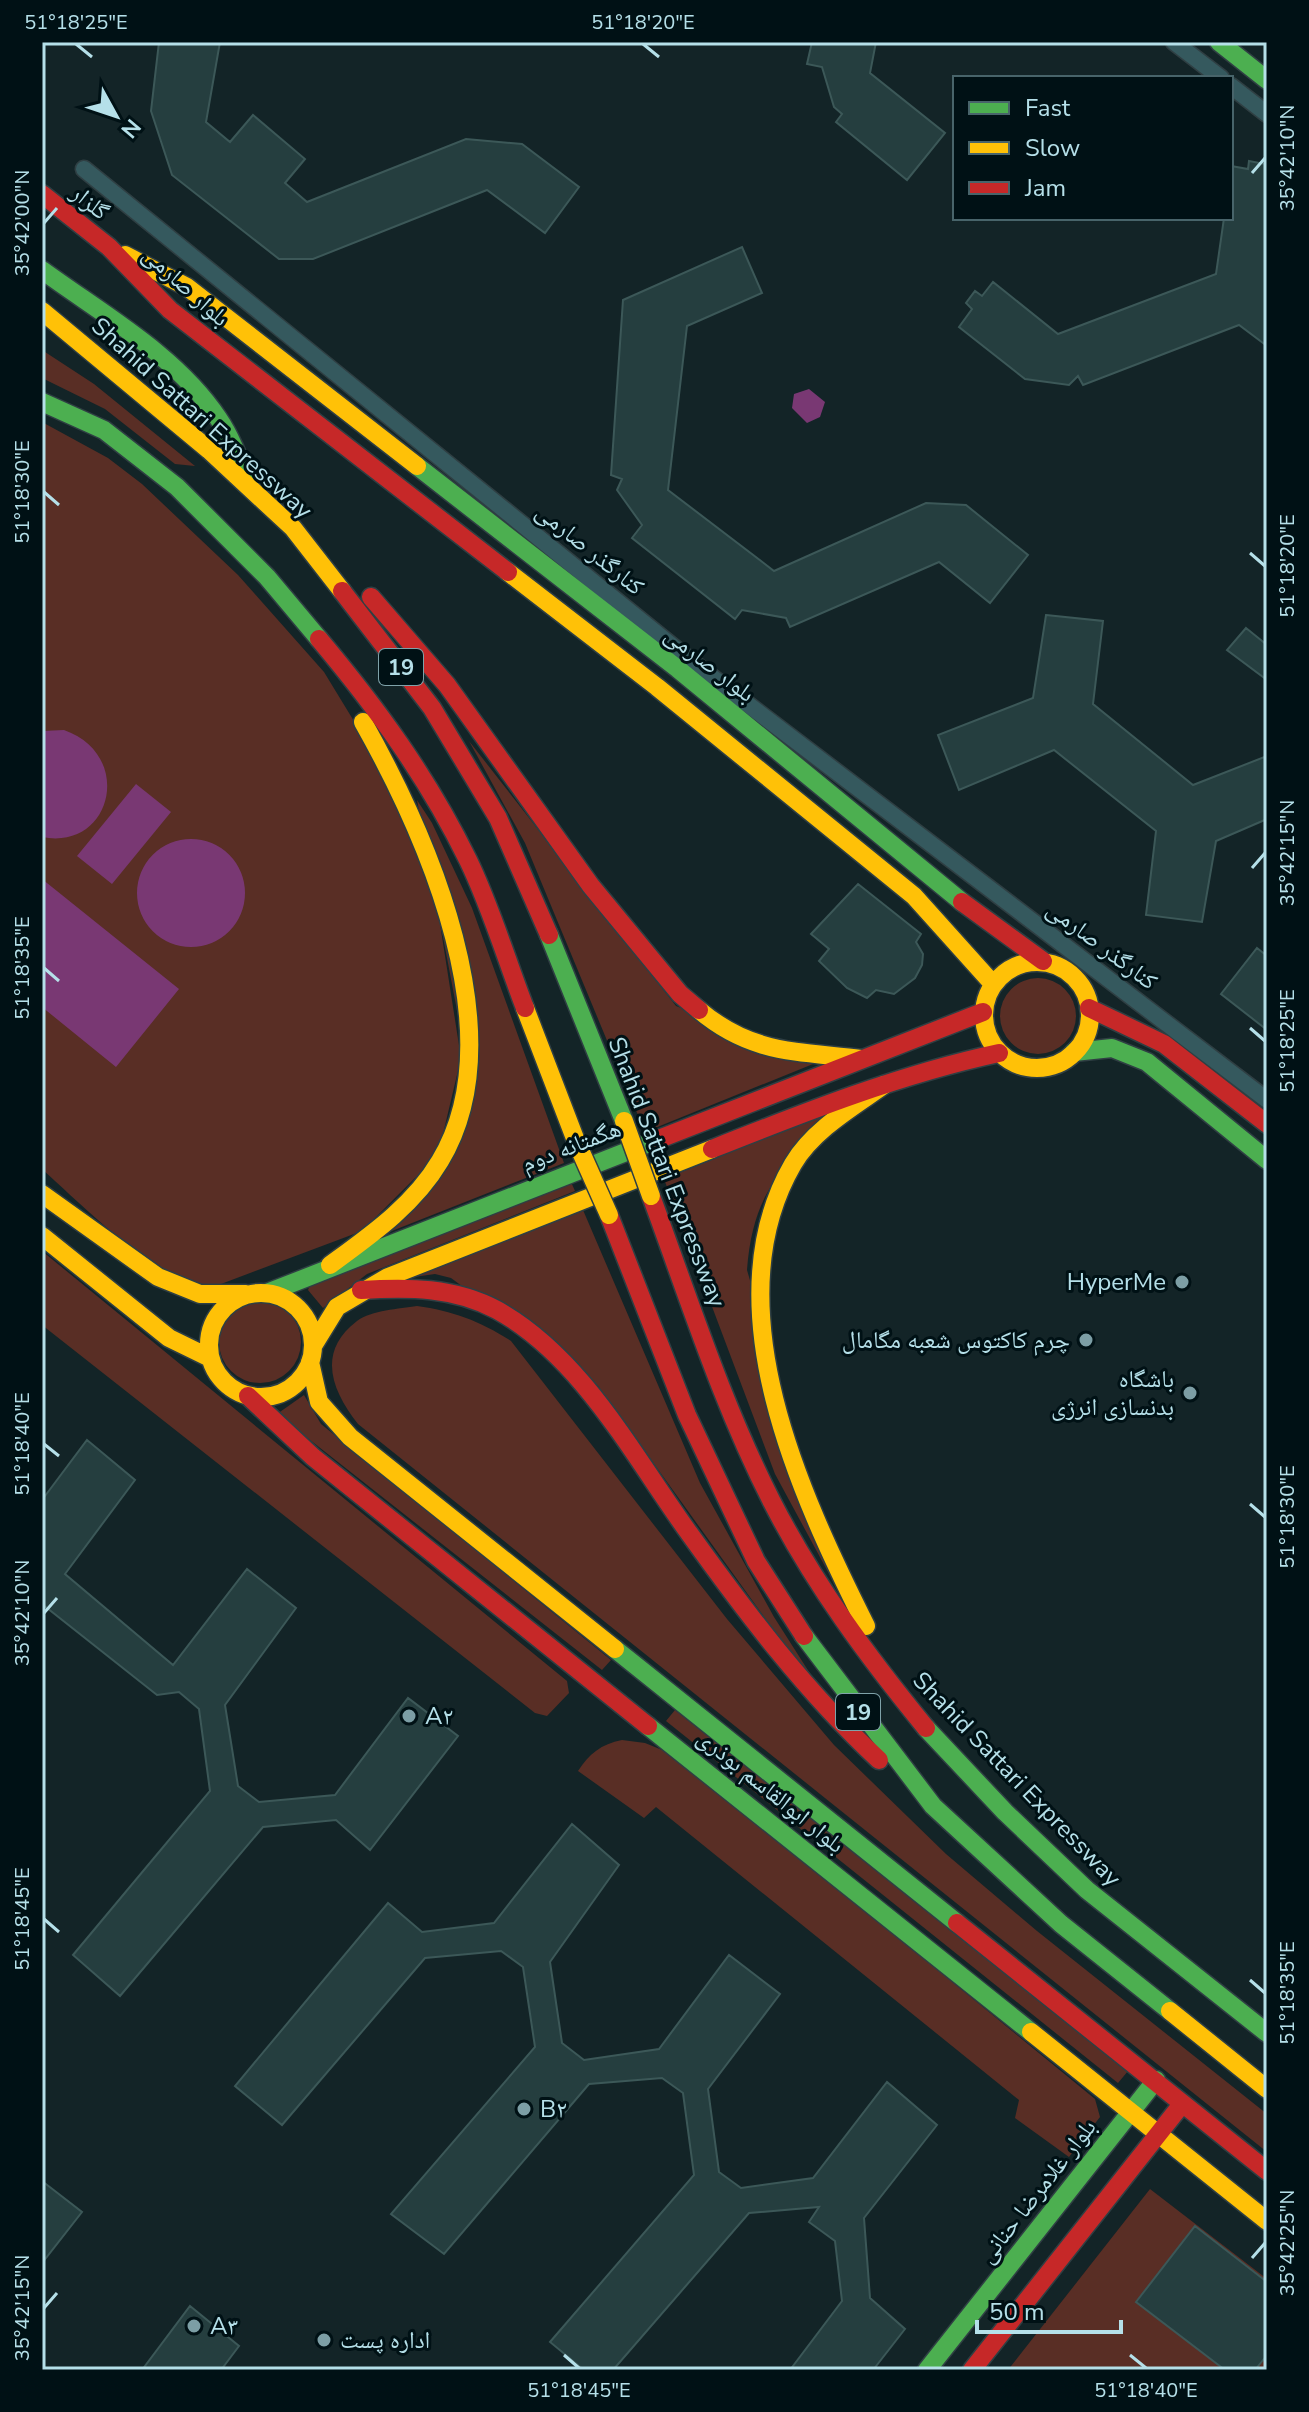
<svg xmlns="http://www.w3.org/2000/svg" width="1309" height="2412" font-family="'Nunito Sans','Noto Naskh Arabic',sans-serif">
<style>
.green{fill:#592e25}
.water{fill:#793873}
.building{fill:#253e3f;stroke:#3c5858;stroke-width:2}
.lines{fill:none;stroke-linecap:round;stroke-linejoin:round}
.street-casing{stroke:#2f3f43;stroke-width:19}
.fast-casing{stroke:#2f3f43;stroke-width:21}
.slow-casing{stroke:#2f3f43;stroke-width:21}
.jam-casing{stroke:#2f3f43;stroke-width:21}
.street{stroke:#35595e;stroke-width:16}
.fast{stroke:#4caf50;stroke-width:18}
.slow{stroke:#ffc107;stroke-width:18}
.jam{stroke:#c62828;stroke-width:18}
.slow-bridge-casing{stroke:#2f3f43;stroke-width:21;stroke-linecap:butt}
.slow-bridge{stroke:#ffc107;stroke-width:18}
.ticks{fill:none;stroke:#b5e0e9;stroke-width:3}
.poi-dot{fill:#7c9ea5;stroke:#001115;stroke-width:3}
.labels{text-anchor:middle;stroke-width:6;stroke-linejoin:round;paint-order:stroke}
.shield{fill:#001115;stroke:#7fa2a9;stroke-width:2}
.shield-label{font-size:22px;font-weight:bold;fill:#b5e0e9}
.street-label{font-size:24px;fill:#b5e0e9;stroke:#001115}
.poi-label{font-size:24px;fill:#b5e0e9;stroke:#001115;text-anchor:start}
.neatline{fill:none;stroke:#b5e0e9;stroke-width:3}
.ticks-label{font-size:20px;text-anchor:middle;fill:#b5e0e9}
</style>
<rect width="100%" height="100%" fill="#132427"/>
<path class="green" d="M42 350 94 384 195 466 175 464 105 409 42 378Z
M42 422 108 458 142 484 238 575 324 672 385 772 438 911 461 1058 438 1155 362 1231 221 1284C214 1285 204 1287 197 1285 141 1265 85 1208 42 1169Z
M469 741 676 1006 818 1062 645 1132 525 843Z
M417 800 432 823 472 908 564 1163 369 1240 474 1100Z
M1000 1016a38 38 0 1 1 76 0a38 38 0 1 1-76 0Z
M832 1111C783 1170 753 1190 747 1270L841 1596 775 1474 664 1179Z
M571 1182 575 1191 367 1274 323 1308 308 1290 310 1285Z
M583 1210 700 1483 774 1617 811 1675 808 1678 598 1386 451 1278 435 1274 414 1277Z
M42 1251 567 1681 569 1693 547 1716 535 1713 42 1325Z
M219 1342a41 41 0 1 1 82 0a41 41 0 1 1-82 0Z
M417 1306C453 1311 480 1321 511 1341L727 1619 834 1745 946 1854 1037 1931 1267 2114V2152L358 1424C332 1391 316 1352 357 1321 372 1310 399 1309 417 1306Z
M304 1395 321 1424 611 1660 602 1670 277 1414Z
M675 1710 1128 2071 1118 2083 666 1721Z
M622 1740 645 1743 677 1756 1095 2099 1100 2117 1069 2157 1015 2118 1019 2100 656 1807 644 1818 578 1771C589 1754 601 1744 622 1740Z
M1150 2189 1267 2279V2370H1008Z"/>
<path class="water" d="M809 389 825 402 820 417 807 423 792 408 794 394Z
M64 730C135 755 112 851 42 837V731Z
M136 784 171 812 112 884 77 856Z
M137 893a54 54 0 1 1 108 0a54 54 0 1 1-108 0Z
M42 879 179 989 116 1067 42 1007Z"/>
<path class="building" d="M159 42H220L206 122 230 142 253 115 305 159 285 183 307 202 466 139 522 144 579 187 545 233 487 190 313 259H279L172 175 151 111Z
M812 42H876L870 73 945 133 907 180 836 122 842 114 834 107 822 67 807 64Z
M1249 161 1265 164 1267 171V346L1239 325 1083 385 1078 376 1069 385 1025 379 959 327 972 309 966 303 975 291 982 296 993 282 1058 334 1216 274 1224 218H1231V166L1248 169Z
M742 247 762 293 687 326 668 490 774 571 926 503 966 505 1028 555 990 603 939 562 790 627 786 618 742 610 735 619 632 538 642 525 617 490 622 479 611 475 623 300Z
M1046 615 1103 621 1093 704 1193 785 1267 756V819L1216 841 1202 922 1146 915 1156 831 1054 750 959 790 938 735 1033 698Z
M1246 628 1267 645V680L1227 650Z
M858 884 921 934 916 942 923 954 922 965 915 978 894 994 876 990 867 998 847 988 819 961 829 949 811 934Z
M1257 948 1267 956V1030L1221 994Z
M87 1440 135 1480 65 1574 173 1665 247 1569 296 1608 225 1705 238 1786 259 1802 335 1795 408 1698 458 1736 370 1850 336 1820 263 1827 120 1996 73 1955 210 1791 199 1709 179 1692 157 1695 42 1604V1500Z
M572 1824 619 1865 550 1962 562 2043 584 2060 659 2049 729 1955 780 1994 708 2089 719 2172 741 2188 813 2178 887 2082 937 2125 864 2218 870 2298 905 2329 873 2370H790L842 2301 835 2241 809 2222 819 2207 749 2213 613 2370H584L550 2342 694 2175 683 2093 662 2078 589 2084 444 2254 391 2214 535 2047 523 1967 501 1951 425 1958 282 2125 235 2086 388 1903 422 1932 494 1923Z
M42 2181 82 2212 42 2263Z
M1195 2226 1267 2282V2355L1255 2370H1225L1136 2302Z
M190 2306 239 2346 221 2370H142Z"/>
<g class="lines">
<defs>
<path id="street" d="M1174 42 1221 78
M1231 86 1267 114
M84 169 687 658 1267 1100"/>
<path id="fast" d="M1219 42 1267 80
M42 270C102 314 176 355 218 418 231 437 239 459 247 480
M42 402 104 430 177 487 267 577 319 639
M417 466 678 669 962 902
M549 935 624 1121
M1074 1052 1112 1048 1147 1062 1267 1160
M267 1293 659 1139
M804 1636 933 1806 1061 1924 1170 2011
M615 1649 957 1923
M648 1726 1031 2032
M926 1728 1005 1812 1087 1890 1267 2033
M927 2370 1156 2080"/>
<path id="slow" d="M125 255 187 287 417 466
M42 311 209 450 293 528 342 591
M508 572 657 687 914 896 993 984
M984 1015a53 53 0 1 1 106 0a53 53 0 1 1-106 0Z
M525 1008 576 1141
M699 1010C751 1054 796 1051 861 1059
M42 1194 158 1277 200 1294H246
M42 1236 169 1338 210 1358
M330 1265C371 1235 414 1205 440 1161 516 1035 427 836 363 722
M209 1345a52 52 0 1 1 104 0a52 52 0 1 1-104 0Z
M313 1346 337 1307 388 1277 712 1149
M310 1362 319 1402 350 1437 615 1649
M866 1626C801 1496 711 1305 793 1164 813 1130 853 1107 884 1085
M1170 2011 1267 2089
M1031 2032 1267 2221"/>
<path id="jam" d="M42 194 109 247 170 310 508 572
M342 591 432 708 498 818 549 935
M371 597 447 685 591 886 680 994 699 1010
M319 639C377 708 428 778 468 860 491 907 506 959 525 1008
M962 902 1043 961
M1089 1008 1164 1044 1267 1124
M659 1139 983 1012
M712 1149C805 1112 901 1074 999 1053
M651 1196C689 1299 722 1404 772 1502 814 1584 868 1657 926 1728
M609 1215 687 1415 756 1561 804 1636
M361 1290C408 1287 454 1287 497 1310 582 1357 634 1457 689 1533 747 1614 806 1692 879 1760
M248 1396 313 1457 648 1726
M957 1923 1267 2171
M972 2370 1182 2104"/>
</defs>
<use href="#street" class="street-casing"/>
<use href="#fast" class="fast-casing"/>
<use href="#slow" class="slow-casing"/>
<use href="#jam" class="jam-casing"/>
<use href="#street" class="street"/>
<use href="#fast" class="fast"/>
<use href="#slow" class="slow"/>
<use href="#jam" class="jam"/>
<defs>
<path id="slow-bridge" d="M624 1121 651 1196
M576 1141 609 1215"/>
</defs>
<use href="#slow-bridge" class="slow-bridge-casing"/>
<use href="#slow-bridge" class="slow-bridge"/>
</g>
<path class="ticks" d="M76 44 92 57M643 44 659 57M1252 173 1265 158M44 223 57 208M44 492 59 505M1250 553 1265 566M1252 868 1265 853M44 968 59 981M1250 1028 1265 1041M44 1444 59 1456M1250 1504 1265 1517M44 1613 57 1598M44 1919 59 1932M1250 1980 1265 1993M1252 2258 1265 2243M44 2308 57 2293M564 2355 579 2368M1130 2355 1146 2368"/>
<g class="poi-dot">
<circle cx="1182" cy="1282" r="8"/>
<circle cx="1086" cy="1340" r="8"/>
<circle cx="1190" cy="1393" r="8"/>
<circle cx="409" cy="1716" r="8"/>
<circle cx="524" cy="2109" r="8"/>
<circle cx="194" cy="2326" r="8"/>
<circle cx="324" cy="2340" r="8"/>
</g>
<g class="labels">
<g class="shield">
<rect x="379" y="649" width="44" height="36" rx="6"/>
<rect x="836" y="1694" width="44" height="36" rx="6"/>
</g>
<g class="shield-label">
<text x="401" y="675">19</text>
<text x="858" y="1720">19</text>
</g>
<g class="street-label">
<text transform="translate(90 202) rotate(39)" y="8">گلزار</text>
<text transform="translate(186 286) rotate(42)" y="8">بلوار صارمی</text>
<text transform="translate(202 418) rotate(42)" y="8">Shahid Sattari Expressway</text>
<text transform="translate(590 549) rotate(39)" y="8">کنارگذر صارمی</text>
<text transform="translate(710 664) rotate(38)" y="8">بلوار صارمی</text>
<text transform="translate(1102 945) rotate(37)" y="8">کنارگذر صارمی</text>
<text transform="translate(571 1146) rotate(-21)" y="8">هگمتانه دوم</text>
<text transform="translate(667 1172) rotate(69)" y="8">Shahid Sattari Expressway</text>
<text transform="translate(1017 1779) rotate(46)" y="8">Shahid Sattari Expressway</text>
<text transform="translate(771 1791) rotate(39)" y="8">بلوار ابوالقاسم بوذری</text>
<text transform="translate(1037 2191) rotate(-52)" y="8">بلوار غلامرضا حنانی</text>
</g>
<g class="poi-label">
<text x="1166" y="1290" text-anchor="end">HyperMe</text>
<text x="1070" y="1348" text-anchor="end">چرم کاکتوس شعبه مگامال</text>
<text x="1174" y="1387" text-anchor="end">باشگاه<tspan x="1174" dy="28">بدنسازی انرژی</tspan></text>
<text x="425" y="1724">A۲</text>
<text x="540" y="2117">B۲</text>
<text x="210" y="2334">A۳</text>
<text x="340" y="2348">اداره پست</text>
</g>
</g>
<rect width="1309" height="2412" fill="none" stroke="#001115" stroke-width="88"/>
<rect x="953" y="76" width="280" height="144" fill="#001115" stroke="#48646a" stroke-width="2"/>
<rect x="969" y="102" width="40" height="12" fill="#4caf50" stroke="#48646a" stroke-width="2"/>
<text x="1025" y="116" font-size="24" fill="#b5e0e9">Fast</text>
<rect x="969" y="142" width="40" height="12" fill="#ffc107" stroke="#48646a" stroke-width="2"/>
<text x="1025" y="156" font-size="24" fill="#b5e0e9">Slow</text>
<rect x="969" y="182" width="40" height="12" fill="#c62828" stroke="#48646a" stroke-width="2"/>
<text x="1025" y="196" font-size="24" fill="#b5e0e9">Jam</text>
<g transform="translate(116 116) rotate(130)" stroke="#001115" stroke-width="6" paint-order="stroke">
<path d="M0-6L14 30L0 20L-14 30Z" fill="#b5e0e9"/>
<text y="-12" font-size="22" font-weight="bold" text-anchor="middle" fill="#b5e0e9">N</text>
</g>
<path d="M977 2320v12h144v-12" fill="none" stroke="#b5e0e9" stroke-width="4"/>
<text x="989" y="2320" font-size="24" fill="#b5e0e9" stroke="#001115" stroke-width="6" paint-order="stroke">50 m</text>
<rect x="44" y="44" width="1221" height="2324" class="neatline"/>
<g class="ticks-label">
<text x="76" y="29">51°18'25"E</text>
<text x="643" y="29">51°18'20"E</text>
<text transform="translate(1287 158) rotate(-90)" y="7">35°42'10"N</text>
<text transform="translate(22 223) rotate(-90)" y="7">35°42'00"N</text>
<text transform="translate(22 492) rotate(-90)" y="7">51°18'30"E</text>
<text transform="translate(1287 566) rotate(-90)" y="7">51°18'20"E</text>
<text transform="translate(1287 853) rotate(-90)" y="7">35°42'15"N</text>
<text transform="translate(22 968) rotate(-90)" y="7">51°18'35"E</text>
<text transform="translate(1287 1041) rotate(-90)" y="7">51°18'25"E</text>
<text transform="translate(22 1444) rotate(-90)" y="7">51°18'40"E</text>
<text transform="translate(1287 1517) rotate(-90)" y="7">51°18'30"E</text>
<text transform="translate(22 1613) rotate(-90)" y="7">35°42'10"N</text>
<text transform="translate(22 1919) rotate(-90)" y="7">51°18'45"E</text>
<text transform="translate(1287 1993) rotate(-90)" y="7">51°18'35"E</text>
<text transform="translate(1287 2243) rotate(-90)" y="7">35°42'25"N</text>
<text transform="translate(22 2308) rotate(-90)" y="7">35°42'15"N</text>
<text x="579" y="2397">51°18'45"E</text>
<text x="1146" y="2397">51°18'40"E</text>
</g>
</svg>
